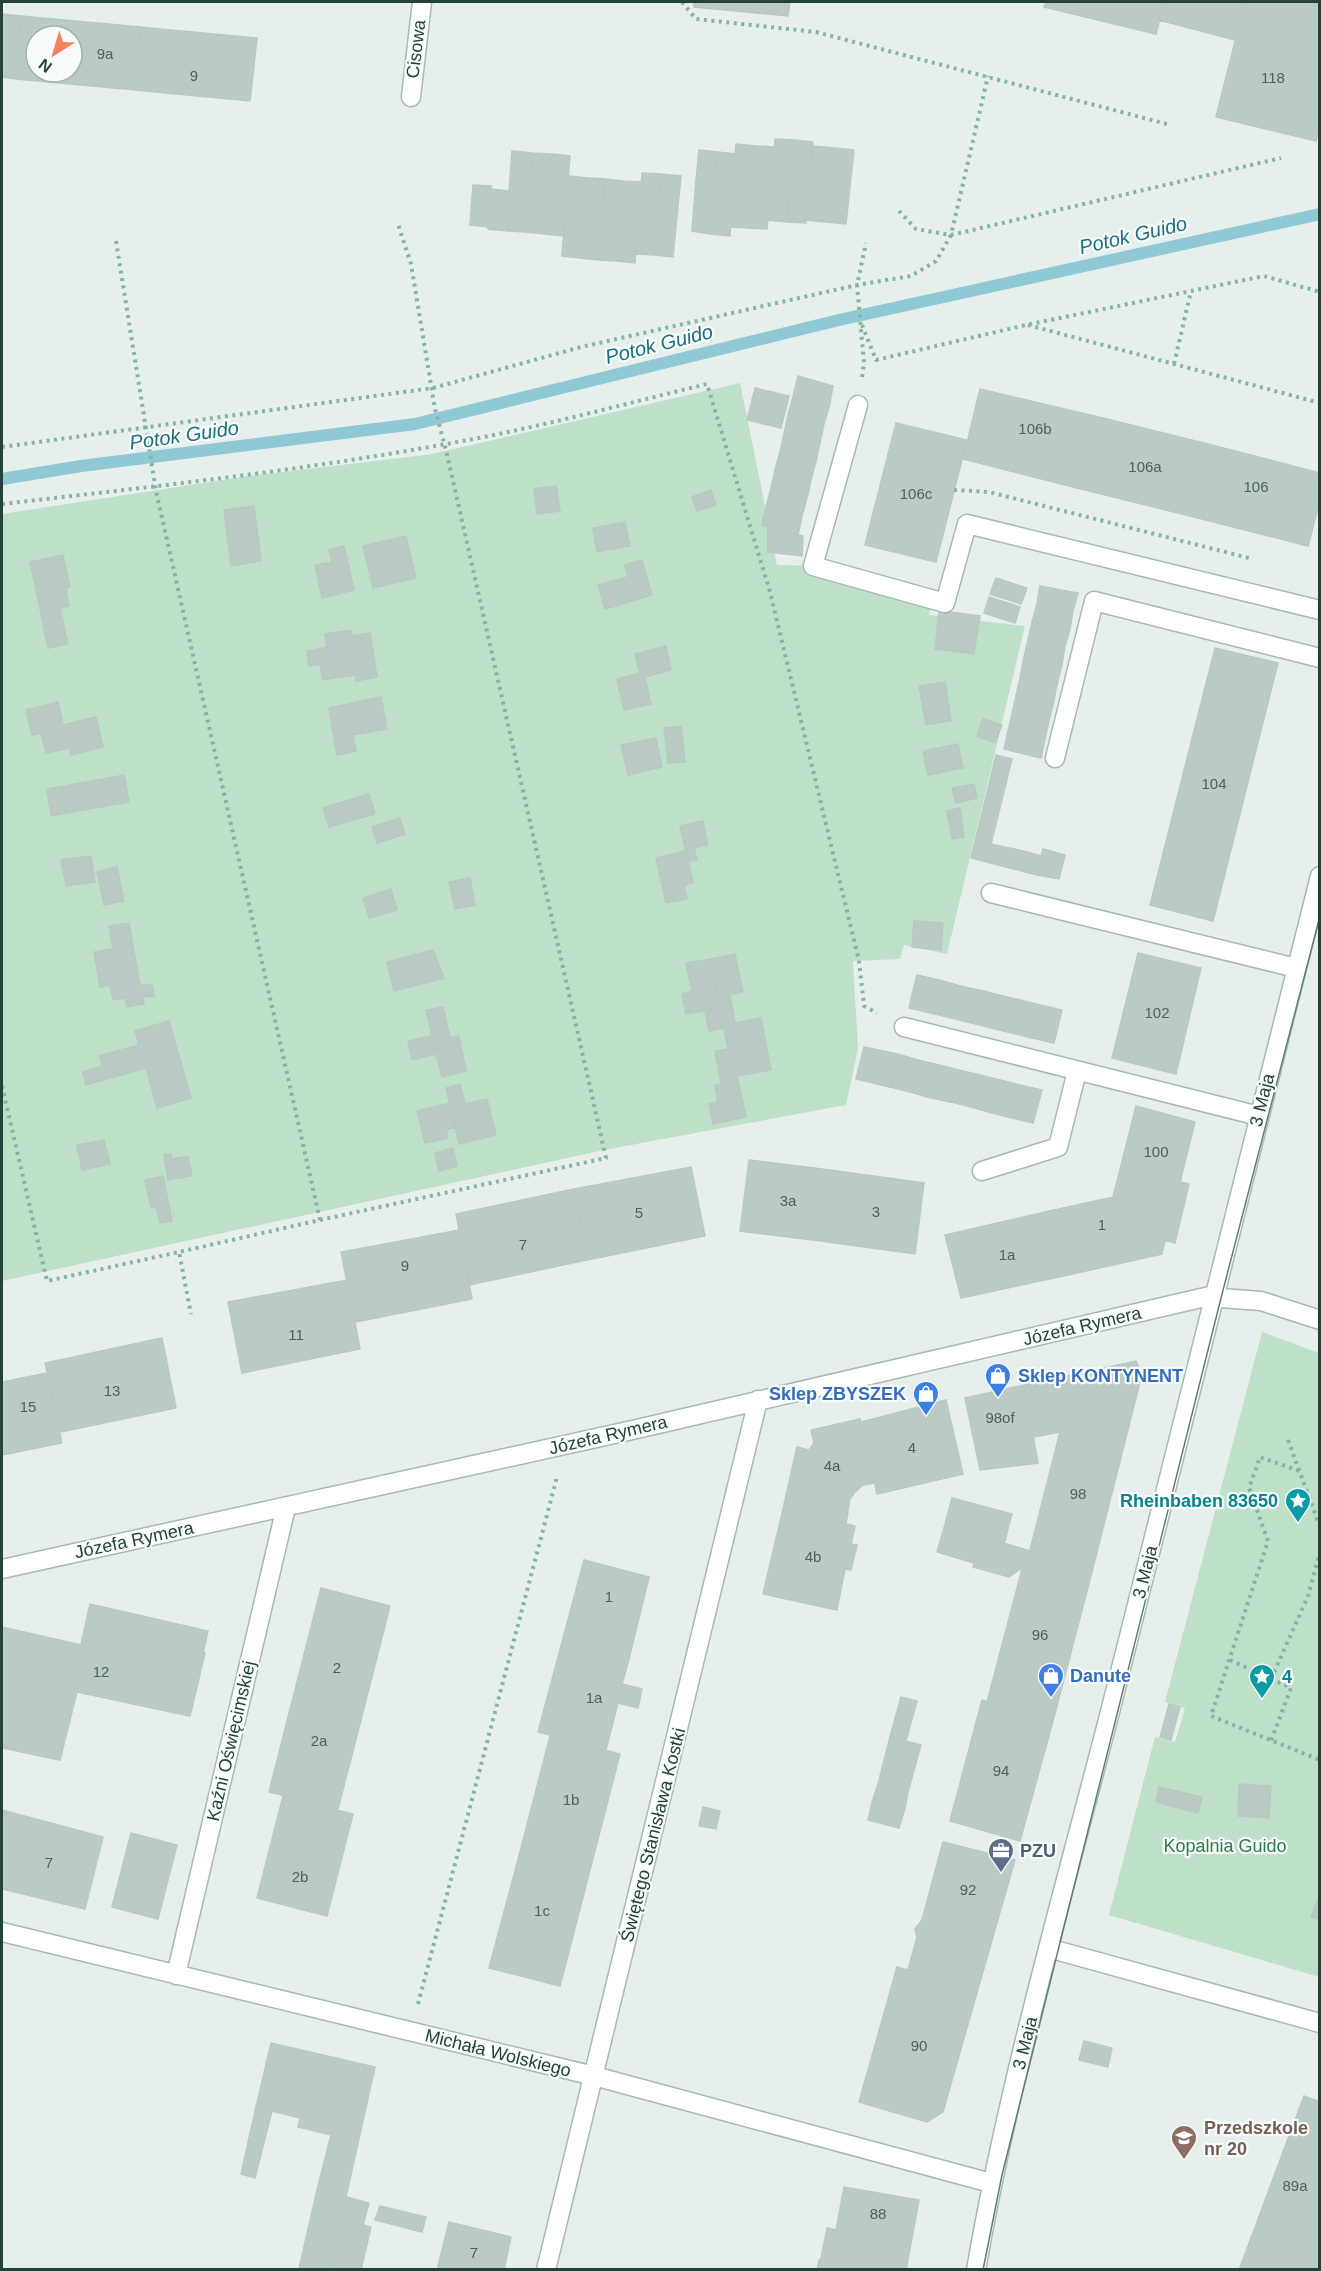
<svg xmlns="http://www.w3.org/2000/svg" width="1321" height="2271" font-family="Arial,sans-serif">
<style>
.green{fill:#bfe0c8}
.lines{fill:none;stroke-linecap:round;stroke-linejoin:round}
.stream{stroke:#8ec9d4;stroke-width:12}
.building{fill:#bbcac4;stroke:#b8c9c2;stroke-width:1.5;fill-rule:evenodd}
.minor-casing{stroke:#a8b8b2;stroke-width:21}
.path{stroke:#86b3a5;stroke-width:4;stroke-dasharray:3 4.5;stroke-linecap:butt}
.minor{stroke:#fff;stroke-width:18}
.tram{stroke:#5f7d75;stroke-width:1.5}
.labels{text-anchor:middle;stroke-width:4.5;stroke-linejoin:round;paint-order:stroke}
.number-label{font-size:15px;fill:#4a645c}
.street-label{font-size:18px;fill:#24423a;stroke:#f7fbf9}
.shop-label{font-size:18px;font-weight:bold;fill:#366cbe;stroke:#f7fbf9;text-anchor:start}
.culture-label{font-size:18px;font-weight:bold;fill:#0d838f;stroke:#f7fbf9;text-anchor:end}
.park-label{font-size:18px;fill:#2d7a4b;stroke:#f7fbf9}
.service-label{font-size:18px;font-weight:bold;fill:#4e5e75;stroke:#f7fbf9;text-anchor:start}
.education-label{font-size:18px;font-weight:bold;fill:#785e54;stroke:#f7fbf9;text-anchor:start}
.water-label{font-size:20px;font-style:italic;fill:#1c6f80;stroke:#f7fbf9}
</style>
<rect width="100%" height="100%" fill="#e6efeb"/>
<path class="green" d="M740 383 777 565 834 566 930 596 929 615 1025 626 947 954 904 945 900 959 853 961 858 1049 846 1105 604 1150 2 1281V514L242 477 432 454Z
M1262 1332 1319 1353V1977L1109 1915 1155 1737 1175 1742 1185 1708 1165 1702Z"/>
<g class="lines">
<path class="stream" d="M2 479 81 466 415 424 839 320 1320 214"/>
</g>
<path class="building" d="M694 2H790L788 16 694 7Z
M1046 2H1164L1156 34 1044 7Z
M1164 2H1245L1235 40 1159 20Z
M1245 2H1320V127L1316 141 1216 117Z
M2 14 21 16 16 79 2 77Z
M21 16 140 27 135 90 16 79ZM36 36H72V72H36Z
M140 27 257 38 250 101 135 90Z
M775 139 794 140 791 181 772 179Z
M794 140 813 142 809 183 791 181Z
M736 144 755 146 752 186 733 185Z
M755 146 774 147 771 188 752 186Z
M813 146 854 150 852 168 811 164Z
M699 150 717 152 714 193 695 191Z
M512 151 532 153 529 193 509 191Z
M717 152 736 154 732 195 714 193Z
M532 153 551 154 548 194 529 193Z
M551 154 570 156 567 196 548 194Z
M811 164 852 168 850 187 809 183Z
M642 173 661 174 658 215 639 214Z
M661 174 681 176 677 216 658 215Z
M569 176 587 178 584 218 565 217Z
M587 178 605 179 601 219 584 218Z
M605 179 623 181 620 221 601 219Z
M772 179 791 181 787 222 768 220Z
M623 181 641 182 638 223 620 221Z
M791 181 809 183 806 223 787 222Z
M809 183 850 187 848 205 808 201Z
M473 185 491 186 488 227 470 225Z
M733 185 752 186 749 228 730 227Z
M752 186 771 188 767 229 749 228Z
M491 189 509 191 507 231 488 229Z
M509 191 529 193 526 232 507 231Z
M695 191 714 193 710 234 692 231Z
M529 193 548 194 545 234 526 232Z
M714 193 732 195 730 236 710 234Z
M548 194 567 196 563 236 545 234Z
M808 201 848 205 846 224 806 220Z
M639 214 658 215 655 255 636 254Z
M658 215 677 216 673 257 655 255Z
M565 217 584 218 580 258 562 256Z
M584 218 601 219 599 260 580 258Z
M601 219 620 221 617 261 599 260Z
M620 221 638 223 635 263 617 261Z
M798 376 833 386 829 407 793 397Z
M755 388 772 392 764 424 747 420Z
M980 389 1103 418 1085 490 963 459Z
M772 392 789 396 781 428 764 424Z
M793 397 829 407 824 424 788 415Z
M788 415 824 424 820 443 784 434Z
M1103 418 1204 443 1186 515 1085 490Z
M896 423 967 440 936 562 865 545Z
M784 434 820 443 816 461 780 452Z
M1204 443 1320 473V500L1308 546 1186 515Z
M780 452 816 461 811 480 775 470Z
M775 470 811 480 807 498 771 488Z
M556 486 560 511 537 514 534 489Z
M771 488 807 498 802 516 766 507Z
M711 490 716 505 697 511 692 497Z
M254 506 261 561 231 566 224 510Z
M766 507 802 516 798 535 762 525Z
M625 522 630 546 597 552 593 528Z
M768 527 803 536 802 556 768 552Z
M406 536 416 578 373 588 363 546Z
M344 546 354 590 322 598 315 565 332 562 329 550Z
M63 555 70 587 37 594 30 562Z
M642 560 652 595 605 609 598 585 628 577 625 565Z
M996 578 1027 588 1021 604 990 594Z
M1040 586 1078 593 1073 611 1037 604Z
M66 588 69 606 60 608 68 644 48 648 37 594Z
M989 597 1020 607 1015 623 984 613Z
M1037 604 1073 611 1070 629 1032 622Z
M939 611 957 613 952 651 935 649Z
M957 613 980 616 974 654 952 651Z
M1032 622 1070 629 1065 647 1028 640Z
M351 630 352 636 370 633 377 677 356 681V675L323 680 320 664 309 666 307 651 327 647 325 634Z
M1028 640 1065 647 1062 664 1024 657Z
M666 646 671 670 645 677 651 704 624 710 617 679 640 673 635 654Z
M1215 648 1278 663 1213 921 1150 905Z
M1024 657 1062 664 1057 685 1020 678Z
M1020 678 1057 685 1053 704 1016 696Z
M945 682 951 721 926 725 919 686Z
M1016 696 1053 704 1049 721 1012 714Z
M381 697 387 729 353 735 356 751 337 755 329 708Z
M58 702 63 725 96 717 103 747 71 755 69 748 46 753 41 733 32 735 26 710Z
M1012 714 1049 721 1045 739 1008 731Z
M983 719 1002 725 995 743 977 736Z
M681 726 685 762 668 763 664 728Z
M1008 731 1045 739 1041 758 1004 749Z
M656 738 662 767 628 775 621 745Z
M958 744 963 768 928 775 923 751Z
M996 755 1012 759 991 844 1019 850 1014 869 971 858Z
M124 775 129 802 51 816 47 789Z
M974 784 977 798 956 803 952 788Z
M369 794 375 814 329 827 323 808Z
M960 808 964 837 952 839 947 811Z
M400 818 405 834 377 843 372 827Z
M703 821 708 845 694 848 697 860 688 862 680 826Z
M1043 849 1065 855 1059 879 1037 875Z
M1019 850 1042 856 1037 875 1014 869Z
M686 851 693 883 684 885 687 899 666 903 656 858Z
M91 856 95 882 66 886 61 860Z
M117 867 124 901 104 905 97 872Z
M470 878 475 905 455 909 449 882Z
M391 889 397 910 369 918 363 898Z
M914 921 943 923 941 950 912 947Z
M129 923 140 986 152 984 154 996 143 997 144 1004 127 1007 125 998 113 1000 110 985 100 987 94 952 113 949 109 926Z
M433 950 444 978 394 991 387 962Z
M1138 953 1201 968 1176 1074 1112 1058Z
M735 954 743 992 718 997 710 959Z
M710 959 720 1008 686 1014 682 994 692 991 686 963Z
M917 975 943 981 940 998 913 991Z
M943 981 964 987 960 1003 955 1002 951 1018 935 1014Z
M964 987 980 990 972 1023 951 1018 955 1002 960 1003Z
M980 990 999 995 991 1028 972 1023Z
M913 991 940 998 935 1014 909 1008Z
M730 995 735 1023 761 1018 771 1070 737 1076 746 1117 713 1124 709 1104 718 1102 715 1086 721 1084 715 1051 728 1049 724 1028 709 1031 705 1011 720 1008 718 997Z
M999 995 1020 1000 1012 1033 991 1028Z
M1020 1000 1040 1005 1032 1038 1012 1033Z
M1040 1005 1062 1010 1054 1043 1032 1038Z
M443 1007 450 1038 433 1041 426 1010Z
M169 1021 191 1098 157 1108 146 1068 86 1085 83 1072 103 1066 99 1056 139 1045 135 1031Z
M432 1036 436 1054 412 1060 408 1041Z
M459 1036 466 1071 442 1077 433 1041Z
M864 1047 898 1054 890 1087 856 1079Z
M898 1054 918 1060 910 1092 890 1087Z
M918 1060 939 1065 931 1098 910 1092Z
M939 1065 959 1070 951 1102 931 1098Z
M959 1070 980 1075 971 1107 951 1102Z
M980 1075 1000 1080 992 1113 971 1107Z
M1000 1080 1020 1085 1012 1118 992 1113Z
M460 1084 465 1104 487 1099 496 1135 459 1144 446 1088Z
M1020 1085 1042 1090 1033 1123 1012 1118Z
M450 1103 456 1127 446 1130 448 1138 425 1143 417 1111Z
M1136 1106 1195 1122 1180 1182 1189 1184 1175 1243 1165 1240 1113 1197Z
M104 1140 110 1164 82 1170 77 1145Z
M453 1148 457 1166 439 1171 435 1153Z
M171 1154V1159L188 1156 192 1176 168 1180 164 1155Z
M749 1160 837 1171 828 1242 740 1231Z
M691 1167 705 1236 587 1260 574 1189Z
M837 1171 924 1183 915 1254 828 1242Z
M163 1176 172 1221 160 1223 156 1207 151 1208 145 1180Z
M574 1189 587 1260 469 1285 456 1214Z
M1113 1197 1165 1240 1162 1254 1068 1275 1054 1210Z
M1054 1210 1068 1275 961 1298 945 1235Z
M459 1230 472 1299 355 1322 341 1252Z
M347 1280 360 1349 242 1373 228 1302Z
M162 1338 176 1408 60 1432 45 1363Z
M1136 1361 1142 1374 1093 1568 1030 1550 1060 1432 1033 1437 1024 1385Z
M47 1373 62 1443 2 1455V1382Z
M1024 1385 1038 1463 980 1470 965 1398Z
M946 1400 963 1474 877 1494 861 1422Z
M860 1419 875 1483 863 1485 855 1492 850 1499 846 1524 783 1509 797 1447 809 1450 814 1443 811 1430Z
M952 1498 1012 1514 1004 1544 944 1528Z
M783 1509 855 1526 851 1544 857 1545 851 1570 845 1569 837 1610 763 1594Z
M944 1528 982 1537 974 1563 937 1552Z
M982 1537 1027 1550 1023 1567 1009 1577 973 1567Z
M1027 1550 1093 1568 1053 1721 987 1702Z
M584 1560 649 1577 628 1663 561 1646Z
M321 1588 390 1606 364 1708 295 1690Z
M90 1604 208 1631 203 1653H205L190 1716 77 1692 60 1760 2 1748V1627L81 1645Z
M561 1646 628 1663 622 1684 642 1689 638 1708 618 1703 606 1750 538 1732Z
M295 1690 364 1708 338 1809 269 1792Z
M901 1697 917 1701 906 1741 890 1737Z
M982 1700 1053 1721 1020 1841 950 1821Z
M1169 1704 1180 1707 1171 1740 1160 1737Z
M550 1736 620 1754 590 1870 520 1852Z
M890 1737 921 1745 908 1792 878 1784Z
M878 1784 908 1792 905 1808 873 1799Z
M1239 1784 1271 1786 1269 1818 1238 1816Z
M1159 1787 1202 1797 1198 1813 1156 1802Z
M283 1796 353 1814 327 1916 257 1898Z
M873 1799 905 1808 899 1828 868 1820Z
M703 1807 720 1811 716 1829 699 1826Z
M2 1810 103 1837 85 1909 2 1889Z
M131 1833 177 1845 158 1919 112 1907Z
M943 1842 1015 1860 978 1989 908 1970 917 1937 915 1929 922 1920Z
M520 1852 590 1870 560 1986 489 1968Z
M1320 1894V1920L1311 1917Z
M897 1967 978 1989 943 2112 927 2122 859 2102Z
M1084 2041 1112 2048 1108 2067 1079 2060Z
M271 2043 375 2067 346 2197 317 2190 331 2135 298 2127 300 2118 256 2107Z
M1304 2096 1320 2102V2270H1239Z
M256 2107 272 2111 255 2178 241 2174Z
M844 2187 919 2200 906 2270H817L819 2260 821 2259 827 2228 836 2230Z
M317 2190 346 2197 333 2253 304 2247Z
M346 2197 369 2203 363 2225 371 2227 361 2270H329Z
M380 2206 426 2217 422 2232 375 2220Z
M449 2222 511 2237 504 2270H437Z
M304 2247 333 2253 329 2270 299 2269Z"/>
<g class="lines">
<defs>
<path id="minor" d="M411 97 422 2
M858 405 813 566 945 603 967 524 1320 610
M1055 758 1094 601 1320 658
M991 893 1296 968
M904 1027 1259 1116
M982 1171 1058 1147 1077 1071
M2 1569 628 1431 1214 1295 1221 1298 1261 1301 1320 1320
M2 1932 594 2076 991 2183
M1048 1948 1320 2023
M176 1975 286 1507
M546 2270 758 1400
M976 2270C1009 2080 1063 1895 1111 1708 1182 1431 1248 1153 1320 876"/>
</defs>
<use href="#minor" class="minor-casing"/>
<path class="path" d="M682 2 696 19 816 32 1167 124
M899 211 916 229 951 235 1281 158
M116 241 156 491 320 1220 179 1252
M862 325 876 360 1026 325 1264 276 1320 292
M1028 325 1320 403
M1174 364 1191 291
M862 377 864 363 857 285 866 243
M2 447 433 388 581 347 857 285 911 276 936 261 951 235 988 76
M954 490 989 492 1249 558
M2 504C150 487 299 471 446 444 534 429 620 405 707 384L770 592 859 961 864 1006 877 1013
M2 1086 47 1281 179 1252 191 1314
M320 1220 606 1158 446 450 435 409 411 264 398 224
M1288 1440 1320 1527
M1299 1471 1260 1457 1249 1488 1268 1541 1211 1716 1320 1760
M1230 1660 1291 1688 1271 1741
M1271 1679 1308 1596 1320 1552
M418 2004 557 1477"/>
<use href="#minor" class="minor"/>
<path class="tram" d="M983 2270 1002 2175 1221 1298 1320 916"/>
</g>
<defs>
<symbol id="shop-pin" viewBox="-11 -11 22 30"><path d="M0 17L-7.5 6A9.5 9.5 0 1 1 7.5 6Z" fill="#3f7fe0" stroke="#f7fbf9"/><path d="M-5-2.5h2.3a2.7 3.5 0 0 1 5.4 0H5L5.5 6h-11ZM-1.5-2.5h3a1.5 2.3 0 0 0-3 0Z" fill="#fff"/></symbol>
<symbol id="sight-pin" viewBox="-11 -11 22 30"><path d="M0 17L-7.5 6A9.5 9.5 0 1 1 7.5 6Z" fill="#0f9aa8" stroke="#f7fbf9"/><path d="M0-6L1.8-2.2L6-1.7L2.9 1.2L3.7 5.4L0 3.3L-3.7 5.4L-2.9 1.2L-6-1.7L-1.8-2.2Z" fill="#fff"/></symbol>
<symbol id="office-pin" viewBox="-11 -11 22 30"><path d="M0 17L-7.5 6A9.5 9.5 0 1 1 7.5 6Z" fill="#5c6f8a" stroke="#f7fbf9"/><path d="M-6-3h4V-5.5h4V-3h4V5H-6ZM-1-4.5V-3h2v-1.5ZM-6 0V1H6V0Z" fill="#fff"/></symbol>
<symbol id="school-pin" viewBox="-11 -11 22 30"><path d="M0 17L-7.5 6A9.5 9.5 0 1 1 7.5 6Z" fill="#8d6e63" stroke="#f7fbf9"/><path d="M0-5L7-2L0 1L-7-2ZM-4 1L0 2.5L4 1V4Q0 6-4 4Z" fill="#fff"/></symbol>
</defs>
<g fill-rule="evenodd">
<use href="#shop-pin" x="983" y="1361" width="30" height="40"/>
<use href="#shop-pin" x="911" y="1379" width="30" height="40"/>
<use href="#sight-pin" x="1283" y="1486" width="30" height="40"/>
<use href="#shop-pin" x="1036" y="1661" width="30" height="40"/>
<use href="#sight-pin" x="1247" y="1662" width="30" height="40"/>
<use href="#office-pin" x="986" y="1836" width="30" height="40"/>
<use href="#school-pin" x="1169" y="2123" width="30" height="40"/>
</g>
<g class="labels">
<g class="number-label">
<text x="105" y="59">9a</text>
<text x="194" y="81">9</text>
<text x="1273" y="83">118</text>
<text x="1035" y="434">106b</text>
<text x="1145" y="472">106a</text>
<text x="1256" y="492">106</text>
<text x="916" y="499">106c</text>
<text x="1214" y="789">104</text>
<text x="1157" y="1018">102</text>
<text x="1156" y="1157">100</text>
<text x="788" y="1206">3a</text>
<text x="876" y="1217">3</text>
<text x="639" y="1218">5</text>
<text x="1102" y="1230">1</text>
<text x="523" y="1250">7</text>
<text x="1007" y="1260">1a</text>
<text x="405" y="1271">9</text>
<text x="296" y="1340">11</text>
<text x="112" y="1396">13</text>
<text x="28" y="1412">15</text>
<text x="1000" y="1423">98of</text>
<text x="912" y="1453">4</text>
<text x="832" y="1471">4a</text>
<text x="1078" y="1499">98</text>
<text x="813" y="1562">4b</text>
<text x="609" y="1602">1</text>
<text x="1040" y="1640">96</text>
<text x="337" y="1673">2</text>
<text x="101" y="1677">12</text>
<text x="594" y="1703">1a</text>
<text x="319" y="1746">2a</text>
<text x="1001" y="1776">94</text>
<text x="571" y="1805">1b</text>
<text x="49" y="1868">7</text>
<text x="300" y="1882">2b</text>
<text x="968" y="1895">92</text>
<text x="542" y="1916">1c</text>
<text x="919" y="2051">90</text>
<text x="1295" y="2191">89a</text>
<text x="878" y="2219">88</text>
<text x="474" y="2258">7</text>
</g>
<g class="street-label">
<text transform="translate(416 49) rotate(-83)" y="6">Cisowa</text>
<text transform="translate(1262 1100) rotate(-76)" y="6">3 Maja</text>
<text transform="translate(1082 1326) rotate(-13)" y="6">Józefa Rymera</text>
<text transform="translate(608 1435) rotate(-13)" y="6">Józefa Rymera</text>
<text transform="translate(134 1540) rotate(-12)" y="6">Józefa Rymera</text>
<text transform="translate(1145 1572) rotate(-76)" y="6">3 Maja</text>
<text transform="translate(231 1741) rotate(-77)" y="6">Kaźni Oświęcimskiej</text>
<text transform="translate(653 1835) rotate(-76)" y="6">Świętego Stanisława Kostki</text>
<text transform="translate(1025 2043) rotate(-76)" y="6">3 Maja</text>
<text transform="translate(498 2053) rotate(14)" y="6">Michała Wolskiego</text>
</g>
<g class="shop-label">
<text x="1018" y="1382">Sklep KONTYNENT</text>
<text x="906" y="1400" text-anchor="end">Sklep ZBYSZEK</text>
<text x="1070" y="1682">Danute</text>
</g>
<g class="culture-label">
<text x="1278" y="1507">Rheinbaben 83650</text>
<text x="1282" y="1683" text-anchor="start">4</text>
</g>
<g class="park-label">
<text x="1225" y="1852">Kopalnia Guido</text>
</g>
<g class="service-label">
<text x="1020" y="1857">PZU</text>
</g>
<g class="education-label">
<text x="1204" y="2134">Przedszkole<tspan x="1204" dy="21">nr 20</tspan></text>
</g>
<g class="water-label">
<text transform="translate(1133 235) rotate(-13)" y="7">Potok Guido</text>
<text transform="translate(659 344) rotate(-14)" y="7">Potok Guido</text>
<text transform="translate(184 435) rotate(-8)" y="7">Potok Guido</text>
</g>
</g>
<rect width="1321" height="2271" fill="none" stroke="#24423a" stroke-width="6"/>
<g transform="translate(54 54) rotate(217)"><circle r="28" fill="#f7fbf9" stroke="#a3b1ad" stroke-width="1.5"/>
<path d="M0-4.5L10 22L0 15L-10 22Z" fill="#f4845f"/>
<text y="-9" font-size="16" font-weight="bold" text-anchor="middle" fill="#24423a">N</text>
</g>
</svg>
